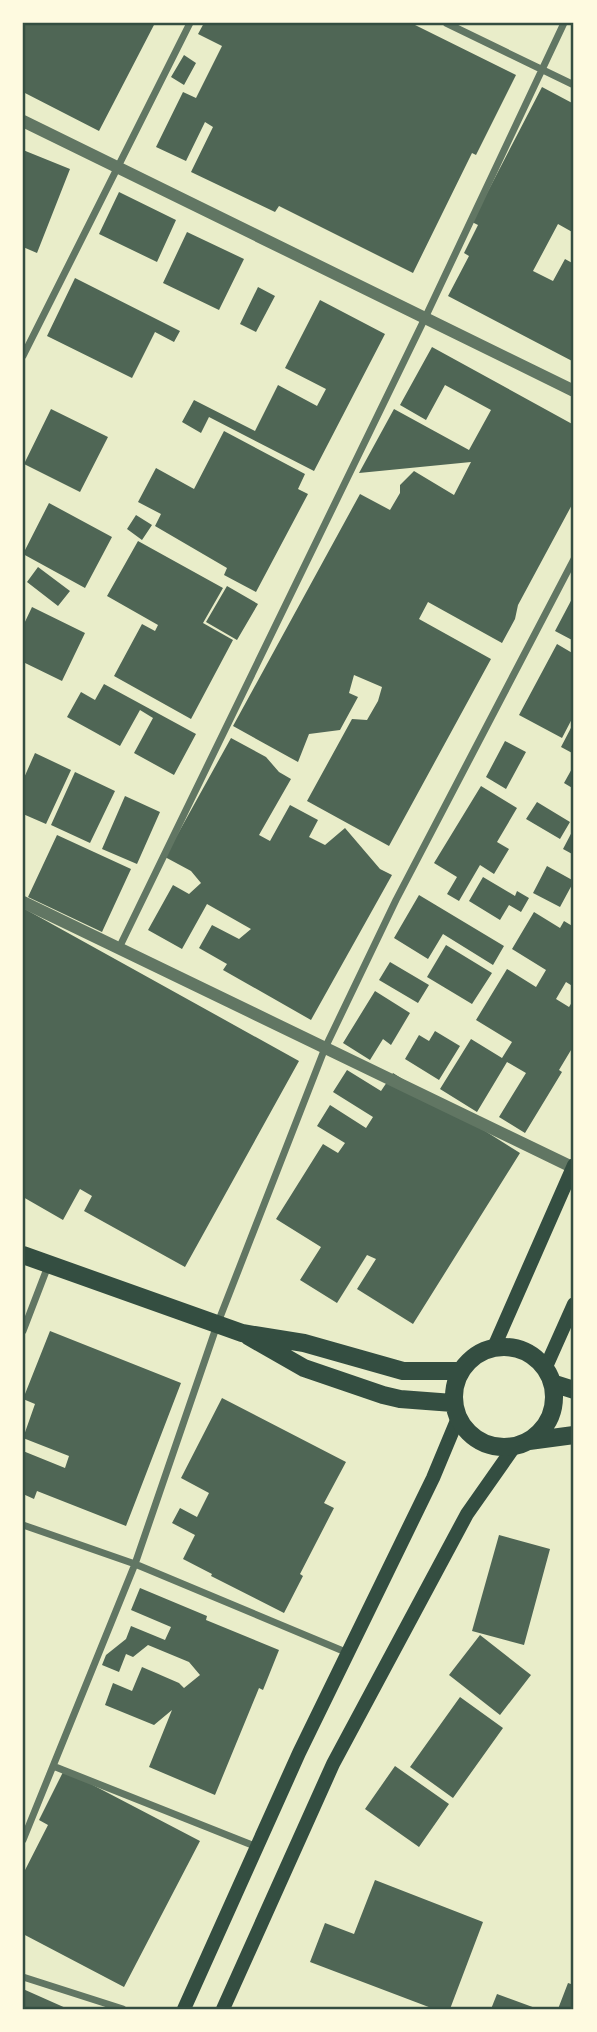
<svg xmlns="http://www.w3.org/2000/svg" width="597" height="2032" font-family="'Golos Text',sans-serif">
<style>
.building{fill:#4f6655}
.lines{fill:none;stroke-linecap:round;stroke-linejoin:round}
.minor{stroke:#617663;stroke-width:7}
.tertiary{stroke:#617663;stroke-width:12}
.secondary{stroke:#344e41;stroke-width:14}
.primary{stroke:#344e41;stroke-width:18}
.neatline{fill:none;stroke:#344e41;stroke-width:2.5}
</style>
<rect width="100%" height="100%" fill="#e9edc9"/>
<path class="building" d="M23 23H155L99 131 23 92Z
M204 23H411L516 75 476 155 472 153 413 273 279 206 275 212 191 172 213 127 205 122 186 161 156 147 183 92 196 98 222 46 198 34Z
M184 55 196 63 184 85 171 77Z
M542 87 574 104V233L558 224 533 271 553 281 565 259 574 264V362L448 296 469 256 464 253 478 225 472 222Z
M23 150 70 169 37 253 23 247Z
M119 192 176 220 157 262 99 234Z
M187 232 244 259 219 310 163 283Z
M75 278 180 331 174 342 155 332 132 378 47 336Z
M258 287 275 296 256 332 240 324Z
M320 300 385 334 314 471 209 417 201 433 182 422 194 400 255 431 278 385 317 406 326 389 285 368Z
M432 347 574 425V501L518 605 515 619 502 643 428 602 419 619 491 659 389 846 307 801 352 719 367 720 378 701 382 687 354 675 349 693 358 697 340 730 309 734 298 762 233 726 360 494 390 510 400 493V485L414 471 454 495 471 462 359 473 394 409 469 450 491 410 445 385 426 420 400 405Z
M51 409 108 437 80 492 24 464Z
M224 431 305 474 298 489 308 494 256 592 224 575 227 568 155 526 161 514 138 502 156 468 194 489Z
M49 503 112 537 85 588 23 554Z
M136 515 152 525 142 540 127 529Z
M138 541 223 588 203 623 233 640 191 719 114 676 142 624 155 631 158 625 107 596Z
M38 567 70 591 58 606 27 582Z
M227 586 258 604 237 640 206 622Z
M574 595V636L572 640 555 631Z
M32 607 85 633 62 681 23 662V626Z
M557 644 574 654V715L562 738 519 715Z
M104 684 196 734 174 775 134 753 153 718 140 710 120 746 67 717 81 692 95 700Z
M574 722V754L561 747Z
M231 738 266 757 279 772 291 779 259 835 270 841 290 805 318 820 309 837 325 845 345 828 380 869 392 875 311 1020 223 970 227 964 199 948 212 925 239 939 251 929 207 904 182 949 148 930 173 885 189 894 201 883 191 871 165 857Z
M505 741 526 752 506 789 486 777Z
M35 753 71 770 46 824 23 814V780Z
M574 765V789L564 783Z
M75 772 115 791 90 843 51 825Z
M481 786 517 808 497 842 509 849 494 874 480 865 459 901 447 894 457 877 434 863Z
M125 796 160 812 137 864 102 849Z
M537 802 570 822 560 839 526 819Z
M574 828V855L563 849Z
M57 835 131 869 102 932 28 897Z
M547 866 574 881 560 907 533 893Z
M483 877 515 896 517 891 529 898 521 912 509 905 500 920 469 901Z
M419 895 504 946 493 965 443 934 428 959 394 938Z
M23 908 299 1061 185 1267 84 1211 92 1196 80 1189 63 1220 23 1197Z
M534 912 560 928 564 921 574 927V987L566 982 556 999 569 1007 574 999V1045L559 1070 562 1072 525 1133 499 1117 526 1073 507 1062 477 1112 440 1089 471 1039 502 1058 512 1042 476 1020 507 969 536 987 546 970 512 949Z
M446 945 492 973 472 1004 427 977Z
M390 962 429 985 418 1003 379 980Z
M375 991 410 1013 391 1045 383 1039 370 1060 343 1043Z
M435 1031 460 1046 439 1080 405 1059 419 1035 429 1041Z
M347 1070 381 1091 393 1073 520 1153 413 1324 357 1289 376 1259 367 1255 337 1303 300 1280 321 1247 276 1219 323 1144 338 1153 345 1143 317 1126 330 1105 366 1128 373 1117 333 1092Z
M50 1331 181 1383 126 1526 37 1491 34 1499 23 1494V1451L65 1468 69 1456 23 1438 35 1404 23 1399Z
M222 1398 346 1462 324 1503 334 1508 300 1574 303 1576 284 1613 211 1576 212 1574 183 1559 195 1535 172 1523 180 1508 197 1517 209 1493 181 1478Z
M499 1535 550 1549 524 1645 472 1631Z
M140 1588 207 1616 206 1620 279 1650 263 1690 259 1688 215 1795 149 1767 172 1710 154 1725 105 1705 113 1683 132 1691 142 1667 179 1683 184 1688 200 1675 189 1662 148 1645 133 1657 126 1654 119 1672 102 1665 106 1655 126 1639 131 1626 165 1640 171 1627 131 1610Z
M480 1635 531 1675 500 1715 449 1675Z
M460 1697 503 1728 453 1798 410 1767Z
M395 1766 449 1804 419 1847 365 1809Z
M64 1770 200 1841 124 1987 23 1934V1874L48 1825 39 1820Z
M375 1880 483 1922 450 2009H434L310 1962 325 1923 354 1934Z
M568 1983 574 1985V2009H558Z
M23 1989 68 2009H23Z
M497 1994 538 2009H491Z"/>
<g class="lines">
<path class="minor" d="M446 23 574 85
M23 356 190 23
M119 948 425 318 564 23
M23 1331 48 1266
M23 1525 135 1564 348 1653
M53 1766 257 1847
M23 1840 135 1564 217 1325 325 1048 396 900 574 559
M23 1977 123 2009"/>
<path class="tertiary" d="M23 121 574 391
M23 902 574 1168"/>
<path class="secondary" d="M494 1347 574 1165
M545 1369 574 1304
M184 2009 299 1753 433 1478 458 1418
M223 2009 333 1764 467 1514 514 1447"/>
<path class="primary" d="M23 1255 242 1333 304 1343 403 1371H460
M248 1336 304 1368 383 1395 400 1399 453 1403
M454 1397a50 50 0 1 1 100 0a50 50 0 1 1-100 0Z
M552 1383 574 1390
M529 1441 574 1435"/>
</g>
<rect width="597" height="2032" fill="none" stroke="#fefae0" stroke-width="49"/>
<rect x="24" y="24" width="548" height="1984" class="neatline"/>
</svg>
